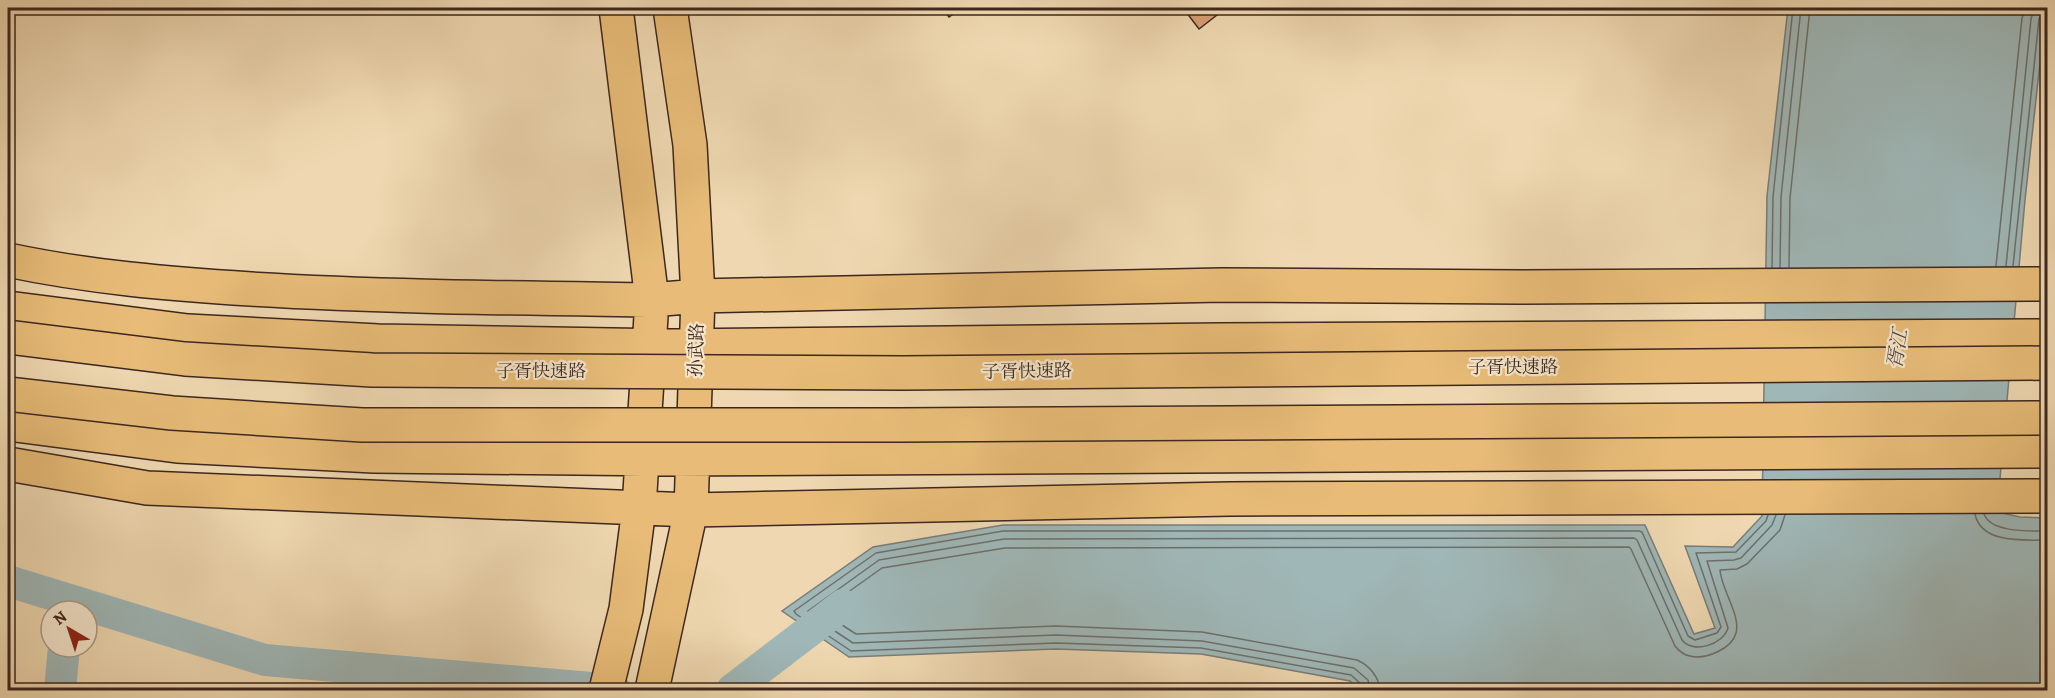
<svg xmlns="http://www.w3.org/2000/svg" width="2055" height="698" font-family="Alegreya,'Noto Serif SC',serif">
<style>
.water{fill:#9fb7b7;stroke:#787d7a;stroke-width:1.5}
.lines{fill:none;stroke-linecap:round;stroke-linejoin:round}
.shore{stroke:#6e6f6a;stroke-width:1.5}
.canal{stroke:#9fb7b7;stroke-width:32}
.building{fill:#d99e75;stroke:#3d271e;stroke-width:1.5}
.primary-casing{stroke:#3d271e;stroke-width:36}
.primary{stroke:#e8bc78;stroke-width:33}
.highway-bridge-casing{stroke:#3d271e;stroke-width:36;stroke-linecap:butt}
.highway-bridge{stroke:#e8bc78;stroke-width:33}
.labels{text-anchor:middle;stroke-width:4.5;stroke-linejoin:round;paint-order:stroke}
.street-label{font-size:18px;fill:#3d271e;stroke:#f5e6cc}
.water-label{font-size:20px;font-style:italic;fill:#564b44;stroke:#f5e6cc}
</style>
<rect width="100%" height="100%" fill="#efd8b1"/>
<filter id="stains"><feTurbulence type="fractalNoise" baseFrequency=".00333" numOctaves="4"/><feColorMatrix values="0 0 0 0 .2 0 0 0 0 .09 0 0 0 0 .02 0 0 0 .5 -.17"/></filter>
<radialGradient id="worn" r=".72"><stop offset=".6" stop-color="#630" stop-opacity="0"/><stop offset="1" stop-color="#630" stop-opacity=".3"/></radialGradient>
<path class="water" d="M1788 8H2046L2025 200 1997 512 2020 517 2047 518V690H1359L1350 681 1201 654 1056 649 849 657 782 611 873 547 1003 525H1645L1694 634 1715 628 1685 546 1733 547 1762 516 1767 196Z"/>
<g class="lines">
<path class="shore" d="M1996 266 2022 18 2026 8
M2006 266 2031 19 2033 12 2038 8
M2013 266 2039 19 2042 14 2048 13
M1789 267 1790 198 1810 8
M1772 268 1773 197 1793 8
M1780 268 1781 197 1801 8
M1975 514C1981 544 2024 540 2048 540
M1984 514C1991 533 2030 531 2048 531
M1363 690 1362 685 1351 675 1201 648 1056 643 851 651 796 614 794 611 876 553 1003 531H1639L1642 532 1688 636 1695 640 1717 633 1721 627 1696 553 1736 552 1766 521 1768 515
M1370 690 1368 680 1354 668 1202 641 1056 635 853 643 809 614 808 611 879 560 1004 539 1634 538 1637 540 1682 640C1693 654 1723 645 1728 628L1707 561 1734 560 1741 558 1772 525 1776 515
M1380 690C1379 677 1369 665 1357 660L1202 632 1056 626 856 634 825 614 823 610 882 568 1005 548 1629 547 1631 549 1675 646C1679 651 1683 655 1690 656 1705 660 1732 649 1736 633 1741 615 1721 589 1720 570L1737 569 1747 564 1780 530 1785 515"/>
<path class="canal" d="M8 581 265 660 615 690
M60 690 64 647
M732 690 843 605"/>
</g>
<path class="building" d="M942 8H962L949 17Z
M1183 8H1226L1199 29Z
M1444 8H1457L1449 14Z"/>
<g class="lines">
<defs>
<path id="primary" d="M8 260C88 277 170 284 251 289 385 297 518 298 652 300L698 296 1222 285 1519 287 2048 284
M8 308 188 331 378 341 671 346 1220 340 2048 336
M8 424 177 446 374 456 667 459 2048 451
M8 464 147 488 691 510 1230 499 2048 496
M606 690 626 609 639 508 652 300 616 8
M652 690 691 510 698 296 690 145 670 8"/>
</defs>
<use href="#primary" class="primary-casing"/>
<use href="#primary" class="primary"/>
<defs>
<path id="highway-bridge" d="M8 337 185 359 372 370 903 373 2048 363
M8 394 172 413 362 425H900L2048 418"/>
</defs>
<use href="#highway-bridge" class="highway-bridge-casing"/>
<use href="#highway-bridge" class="highway-bridge"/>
</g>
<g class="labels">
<g class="street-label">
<text transform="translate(696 350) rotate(-88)" y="6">孙武路</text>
<text x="1513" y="373">子胥快速路</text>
<text x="541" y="377">子胥快速路</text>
<text transform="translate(1027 371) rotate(-1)" y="6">子胥快速路</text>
</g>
<g class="water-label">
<text transform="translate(1897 349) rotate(-81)" y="7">胥江</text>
</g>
</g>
<rect width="2055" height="698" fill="none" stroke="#efd8b1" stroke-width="30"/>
<rect x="9" y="9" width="2037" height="680" fill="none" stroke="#3d271e" stroke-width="3"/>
<rect x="15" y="15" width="2025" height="668" fill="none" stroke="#3d271e" stroke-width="1.5"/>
<g transform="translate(69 629) rotate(321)"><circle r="28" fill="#f5e6cc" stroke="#ab9a86" stroke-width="1.5"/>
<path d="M0-4.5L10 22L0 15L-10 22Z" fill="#8f2418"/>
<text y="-9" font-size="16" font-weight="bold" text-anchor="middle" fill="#3d271e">N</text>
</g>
<rect width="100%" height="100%" filter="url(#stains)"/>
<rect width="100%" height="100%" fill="url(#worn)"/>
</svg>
